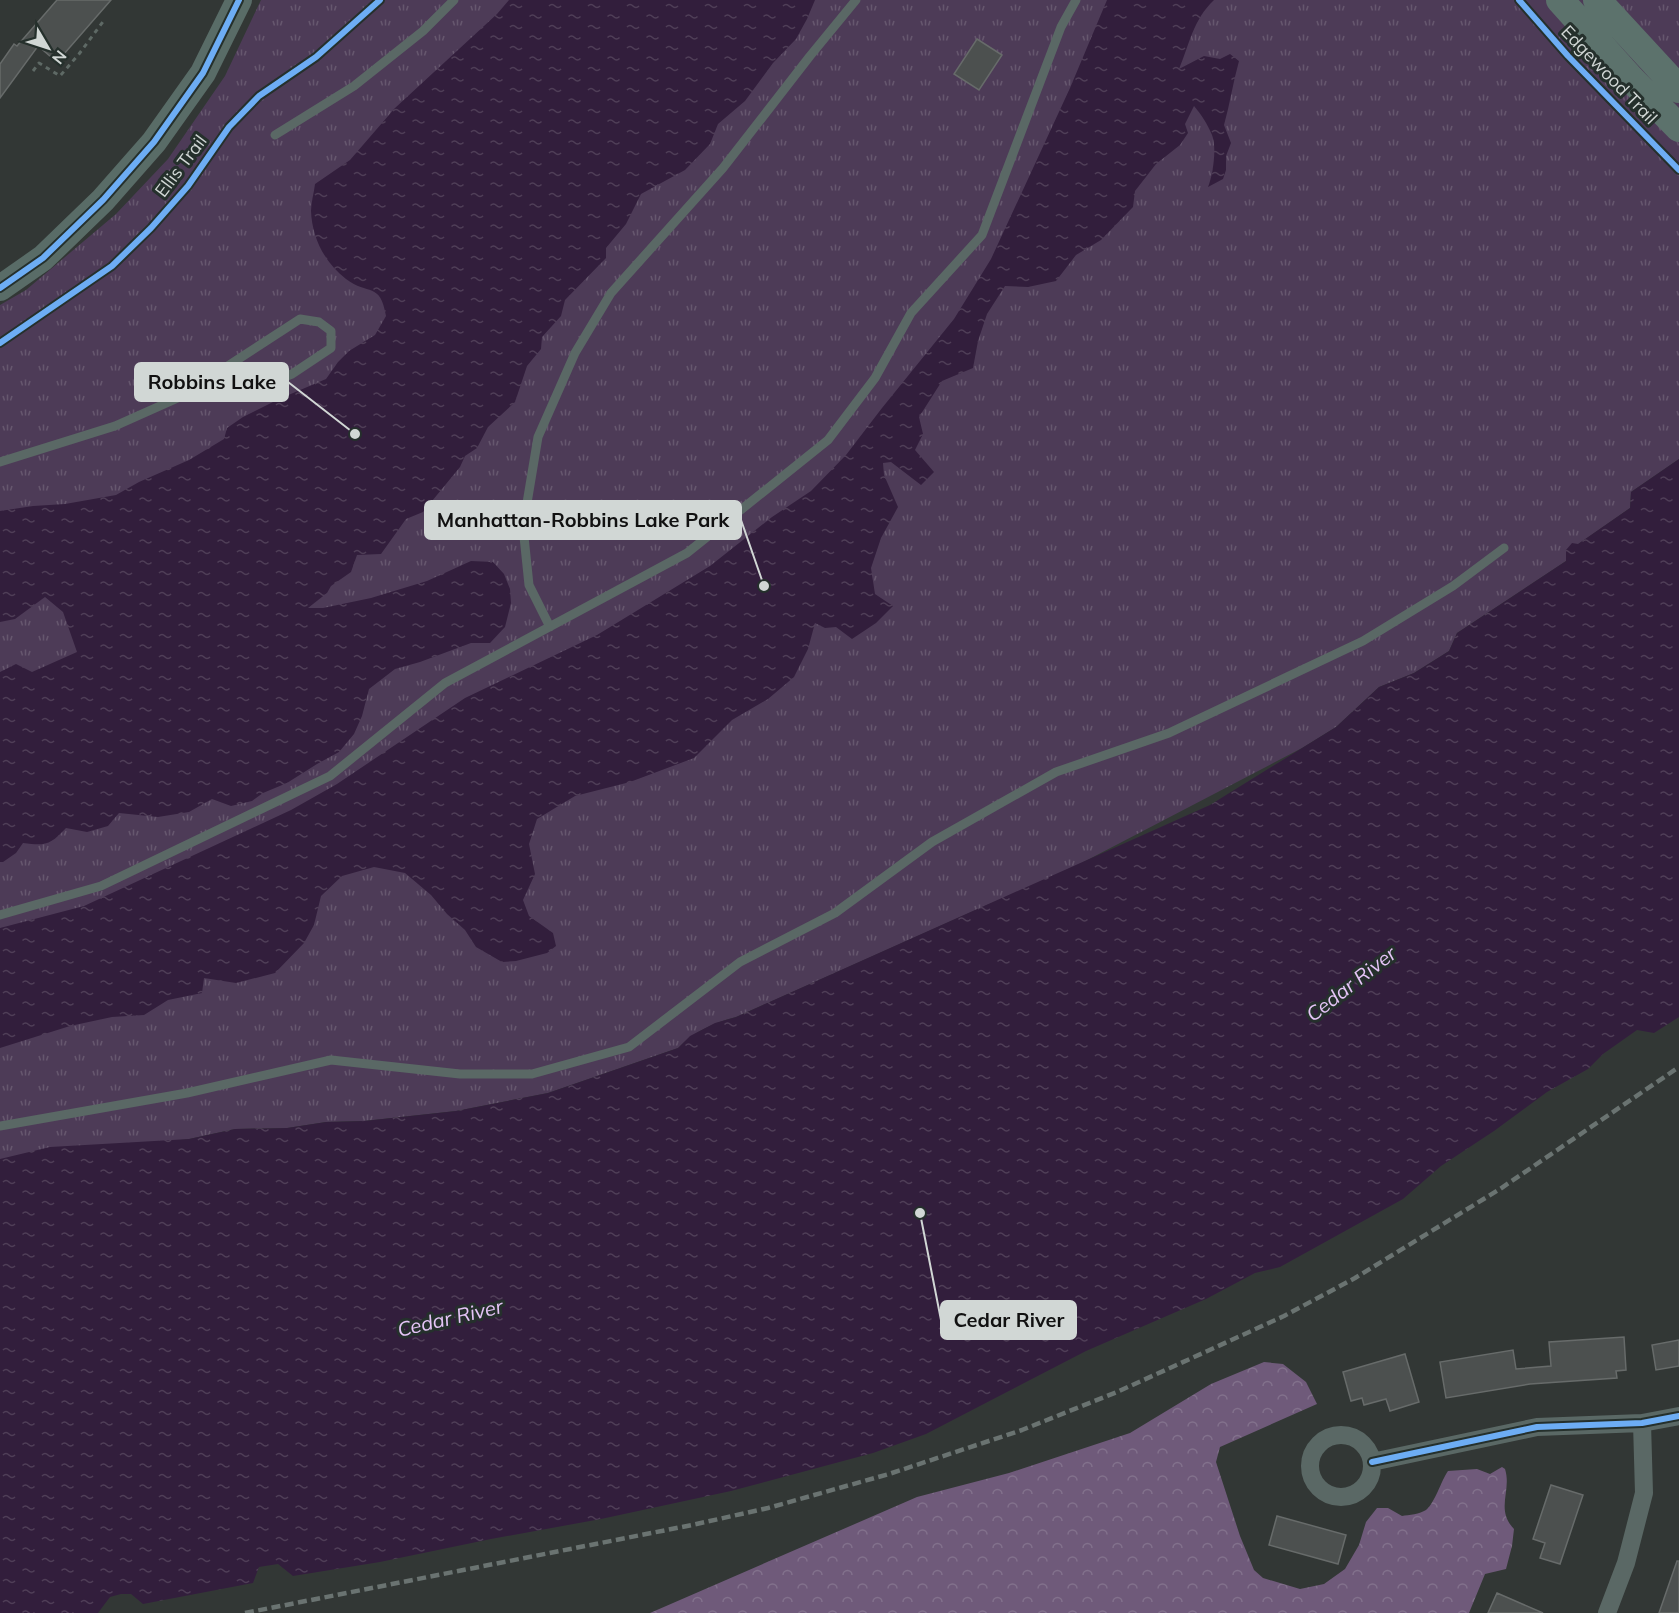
<svg xmlns="http://www.w3.org/2000/svg" width="1679" height="1613" font-family="Mulish,sans-serif">
<style>
.forest{fill:url(#forest-crowns)}
.park{fill:url(#park-tufts)}
.water{fill:url(#water-ripples)}
.building{fill:#4c504f;stroke:#676b6a;stroke-width:1.5}
.lines{fill:none;stroke-linecap:round;stroke-linejoin:round}
.path{stroke:#5e6965;stroke-width:3;stroke-dasharray:4.5 4.5;stroke-linecap:butt}
.lane{stroke:#5a6865;stroke-width:9}
.street{stroke:#5a6865;stroke-width:18}
.secondary{stroke:#596c67;stroke-width:26}
.primary{stroke:#5c726c;stroke-width:28}
.rail{stroke:#6a7371;stroke-width:4.5;stroke-dasharray:9 4.5;stroke-linecap:butt}
.cycleway-casing{stroke:#25302c;stroke-width:10}
.cycleway{stroke:#6dadf4;stroke-width:6}
.labels{text-anchor:middle;stroke-width:6;stroke-linejoin:round;paint-order:stroke}
.street-label{font-size:18px;fill:#d1d7d5;stroke:#25302c}
.water-label{font-size:20px;font-style:italic;fill:#e6c5f8;stroke:#25302c}
.leader{fill:none;stroke:#d1d7d5;stroke-width:2}
.callout-dot{fill:#d1d7d5;stroke:#25302c;stroke-width:2}
.callout{fill:#d1d7d5;stroke:#d1d7d5;stroke-width:2}
.callout-label{font-size:20px;text-anchor:middle;font-weight:bold;fill:#111}
</style>
<defs>
<pattern id="forest-crowns" width="20" height="18" patternUnits="userSpaceOnUse" patternTransform="scale(1.5)"><rect width="20" height="18" fill="#6f5a7a"/><path d="M2 6a3 3 0 1 1 6 0M12 15a3 3 0 1 1 6 0" fill="none" stroke="#82718c"/></pattern>
<pattern id="park-tufts" width="24" height="20" patternUnits="userSpaceOnUse" patternTransform="scale(1.5)"><rect width="24" height="20" fill="#4d3b57"/><path d="M3 7l-1-3M5 7V3M7 7l1-3M15 17l-1-3M17 17v-4M19 17l1-3" fill="none" stroke="#66576e"/></pattern>
<pattern id="water-ripples" width="26" height="14" patternUnits="userSpaceOnUse" patternTransform="scale(1.5)"><rect width="26" height="14" fill="#321e3c"/><path d="M2 4q2-2 4 0t4 0M15 11q2-2 4 0t4 0" fill="none" stroke="#4f3e57"/></pattern>
</defs>
<rect width="100%" height="100%" fill="#323735"/>
<path class="forest" d="M1264 1362 1283 1364 1306 1382 1317 1404 1220 1447 1216 1462 1240 1536 1254 1570 1263 1578 1300 1589 1324 1584 1345 1569 1359 1545 1366 1522 1377 1508H1388L1402 1516C1409 1515 1420 1514 1426 1510 1435 1503 1441 1481 1448 1471L1477 1469 1490 1474 1502 1467 1505 1469C1512 1491 1495 1509 1514 1529L1512 1546 1506 1569 1485 1574 1469 1613H650L917 1497 1009 1473 1130 1433 1211 1384Z"/>
<path class="park" d="M261 0H1679V459L1631 492 1630 508 1577 545 1566 550V561L1457 633 1449 651 1414 673 1379 687 1336 727 1302 748 1047 881 987 905 736 1017C713 1023 695 1031 678 1048L548 1093 456 1111 364 1121 326 1122 287 1128 235 1129 189 1139 0 1161V305L26 290 116 214 168 159 225 76Z"/>
<path class="water" d="M509 0H815L807 19 796 39 773 63 745 101 718 124 710 144 685 170 641 194 626 224 606 248V258L565 300 561 316 542 337 541 349 527 366 515 402 488 427 477 448 465 456 460 467 423 512 406 519 381 554 357 555 351 572 331 586 327 593 308 608H323L371 598 427 581 471 561 493 562 504 574 510 589 511 603 505 627 490 643H471L420 662 395 669 369 689 362 716 354 734 339 752 317 764 287 783 263 793 252 801 231 806 212 799 189 812 158 817 119 813 108 826 87 832 66 828C50 845 46 846 23 843L16 853 3 862H0V672L16 664 32 672 77 652 63 612 45 597 15 619 0 622V511L33 506 65 504 116 495 139 482 189 460 224 439 227 428 243 417 279 399 326 379 338 362 349 351 375 335 386 316C380 281 368 296 346 279 325 263 312 238 311 211 311 202 314 193 315 184L350 160 395 108 497 14Z
M1107 0H1214C1193 20 1190 43 1179 69L1204 56 1220 59 1230 54 1239 61C1233 82 1230 104 1224 125L1231 143 1226 156V170L1223 179 1208 187C1213 175 1217 147 1212 135 1208 125 1201 114 1194 106L1185 124 1188 133 1180 145 1156 164 1135 191 1133 207 1101 240 1076 255 1056 281 1028 287 1005 286 987 314 978 341 973 368 942 381 919 417 923 434 915 450 934 472 921 485 891 462 883 463 884 475 898 507 881 538 871 568 875 594 893 606 876 623 852 639 836 627 825 628 815 623 808 649 794 677 768 699 732 720 694 758 630 782 575 796 537 819 529 844 535 874 523 900 529 916 553 933 556 946 547 953 516 961 502 962 476 947 465 930 447 914 431 895 405 873 374 867 342 876 321 896 314 925 304 943 275 973 236 983 204 978 202 993 168 1000 144 1015 112 1017 70 1026 0 1048V928L84 906 291 810 337 784 465 698 597 635 710 566 772 517 811 491 846 455 882 408 954 319 991 259 1070 88Z
M1679 459V1017L1654 1033 1637 1030 1603 1054 1588 1069 1547 1092 1494 1131 1441 1166 1403 1199 1280 1267 1255 1273 1206 1299 1086 1351 926 1434 873 1453 731 1491 601 1519 491 1539 380 1562 293 1576 278 1564 259 1567 253 1583 143 1604 131 1594H121L110 1597 98 1613H0V1159L50 1147 189 1139 235 1129 287 1128 326 1122 364 1121 456 1111 548 1093 678 1048 690 1036 715 1023 736 1017 774 1000 1210 805 1336 727 1379 687 1414 673 1449 651 1457 633 1566 561V550L1572 543 1578 544 1630 508 1631 492Z"/>
<path class="building" d="M57 0H111L57 62 38 46 0 98V64L14 44 17 46Z
M977 39 1002 55 979 90 954 74Z
M1624 1337 1626 1370 1616 1371 1617 1378 1530 1384 1446 1398 1440 1362 1513 1350 1516 1369 1551 1366 1549 1342Z
M1679 1340V1366L1656 1370 1652 1345Z
M1405 1354 1419 1402 1390 1411 1386 1399 1364 1405 1362 1398 1351 1401 1343 1372Z
M1551 1485 1583 1495 1560 1564 1540 1558 1545 1543 1533 1539Z
M1277 1516 1346 1535 1338 1564 1269 1545Z
M1677 1561H1679V1613H1659Z
M1497 1593 1543 1613H1488Z"/>
<g class="lines">
<path class="path" d="M33 71 39 63 60 76 79 54 105 19"/>
<path class="lane" d="M275 135 354 86 423 31 454 0
M0 462 115 426 180 397 300 319 319 322 331 331V348L292 374 250 391 180 397
M550 627 529 585 523 527 538 437 575 353 611 293 723 168 810 56 856 0
M0 915 101 886 330 776 445 683 687 553 828 440 875 378 911 313 982 235 1061 27 1076 0
M0 1126 187 1093 331 1060 460 1074H532L629 1047 740 962 835 913 932 842 1056 772 1169 733 1363 641 1453 586 1504 548"/>
<path class="street" d="M1310 1466a31 31 0 1 1 62 0a31 31 0 1 1-62 0Z
M1372 1462 1537 1427 1642 1423 1679 1416
M1607 1613 1626 1563 1644 1493 1642 1423"/>
<path class="secondary" d="M0 288 43 258 103 200 154 142 203 73 239 0"/>
<path class="primary" d="M1560 0 1631 79 1679 128
M1597 0 1679 89"/>
<path class="rail" d="M245 1613 692 1525 768 1508 889 1474 1022 1430 1117 1392 1214 1348 1284 1316 1355 1278 1500 1189 1679 1067"/>
<defs>
<path id="cycleway" d="M1519 0 1568 56 1679 170
M0 288 43 258 103 200 154 142 203 73 239 0
M0 343 112 266 151 228 188 186 229 127 259 96 316 57 380 0
M1372 1462 1537 1427 1642 1423 1679 1416"/>
</defs>
<use href="#cycleway" class="cycleway-casing"/>
<use href="#cycleway" class="cycleway"/>
</g>
<g class="labels">
<g class="street-label">
<text transform="translate(1609 75) rotate(46)" y="6">Edgewood Trail</text>
<text transform="translate(181 166) rotate(-53)" y="6">Ellis Trail</text>
</g>
<g class="water-label">
<text transform="translate(1351 984) rotate(-38)" y="7">Cedar River</text>
<text transform="translate(450 1318) rotate(-13)" y="7">Cedar River</text>
</g>
</g>
<path class="leader" d="M355 434L288 382M764 586L741 520M920 1213L941 1320"/>
<g class="callout-dot">
<circle cx="355" cy="434" r="6"/>
<circle cx="764" cy="586" r="6"/>
<circle cx="920" cy="1213" r="6"/>
</g>
<g class="callout">
<rect x="135" y="363" width="153" height="38" rx="6"/>
<rect x="425" y="501" width="316" height="38" rx="6"/>
<rect x="941" y="1301" width="135" height="38" rx="6"/>
</g>
<g class="callout-label">
<text x="212" y="389">Robbins Lake</text>
<text x="583" y="527">Manhattan-Robbins Lake Park</text>
<text x="1009" y="1327">Cedar River</text>
</g>
<g transform="translate(48 48) rotate(129)" stroke="#25302c" stroke-width="4.5" paint-order="stroke">
<path d="M0-4.5L10 22L0 15L-10 22Z" fill="#d1d7d5"/>
<text y="-9" font-size="16" font-weight="bold" text-anchor="middle" fill="#d1d7d5">N</text>
</g>
</svg>
